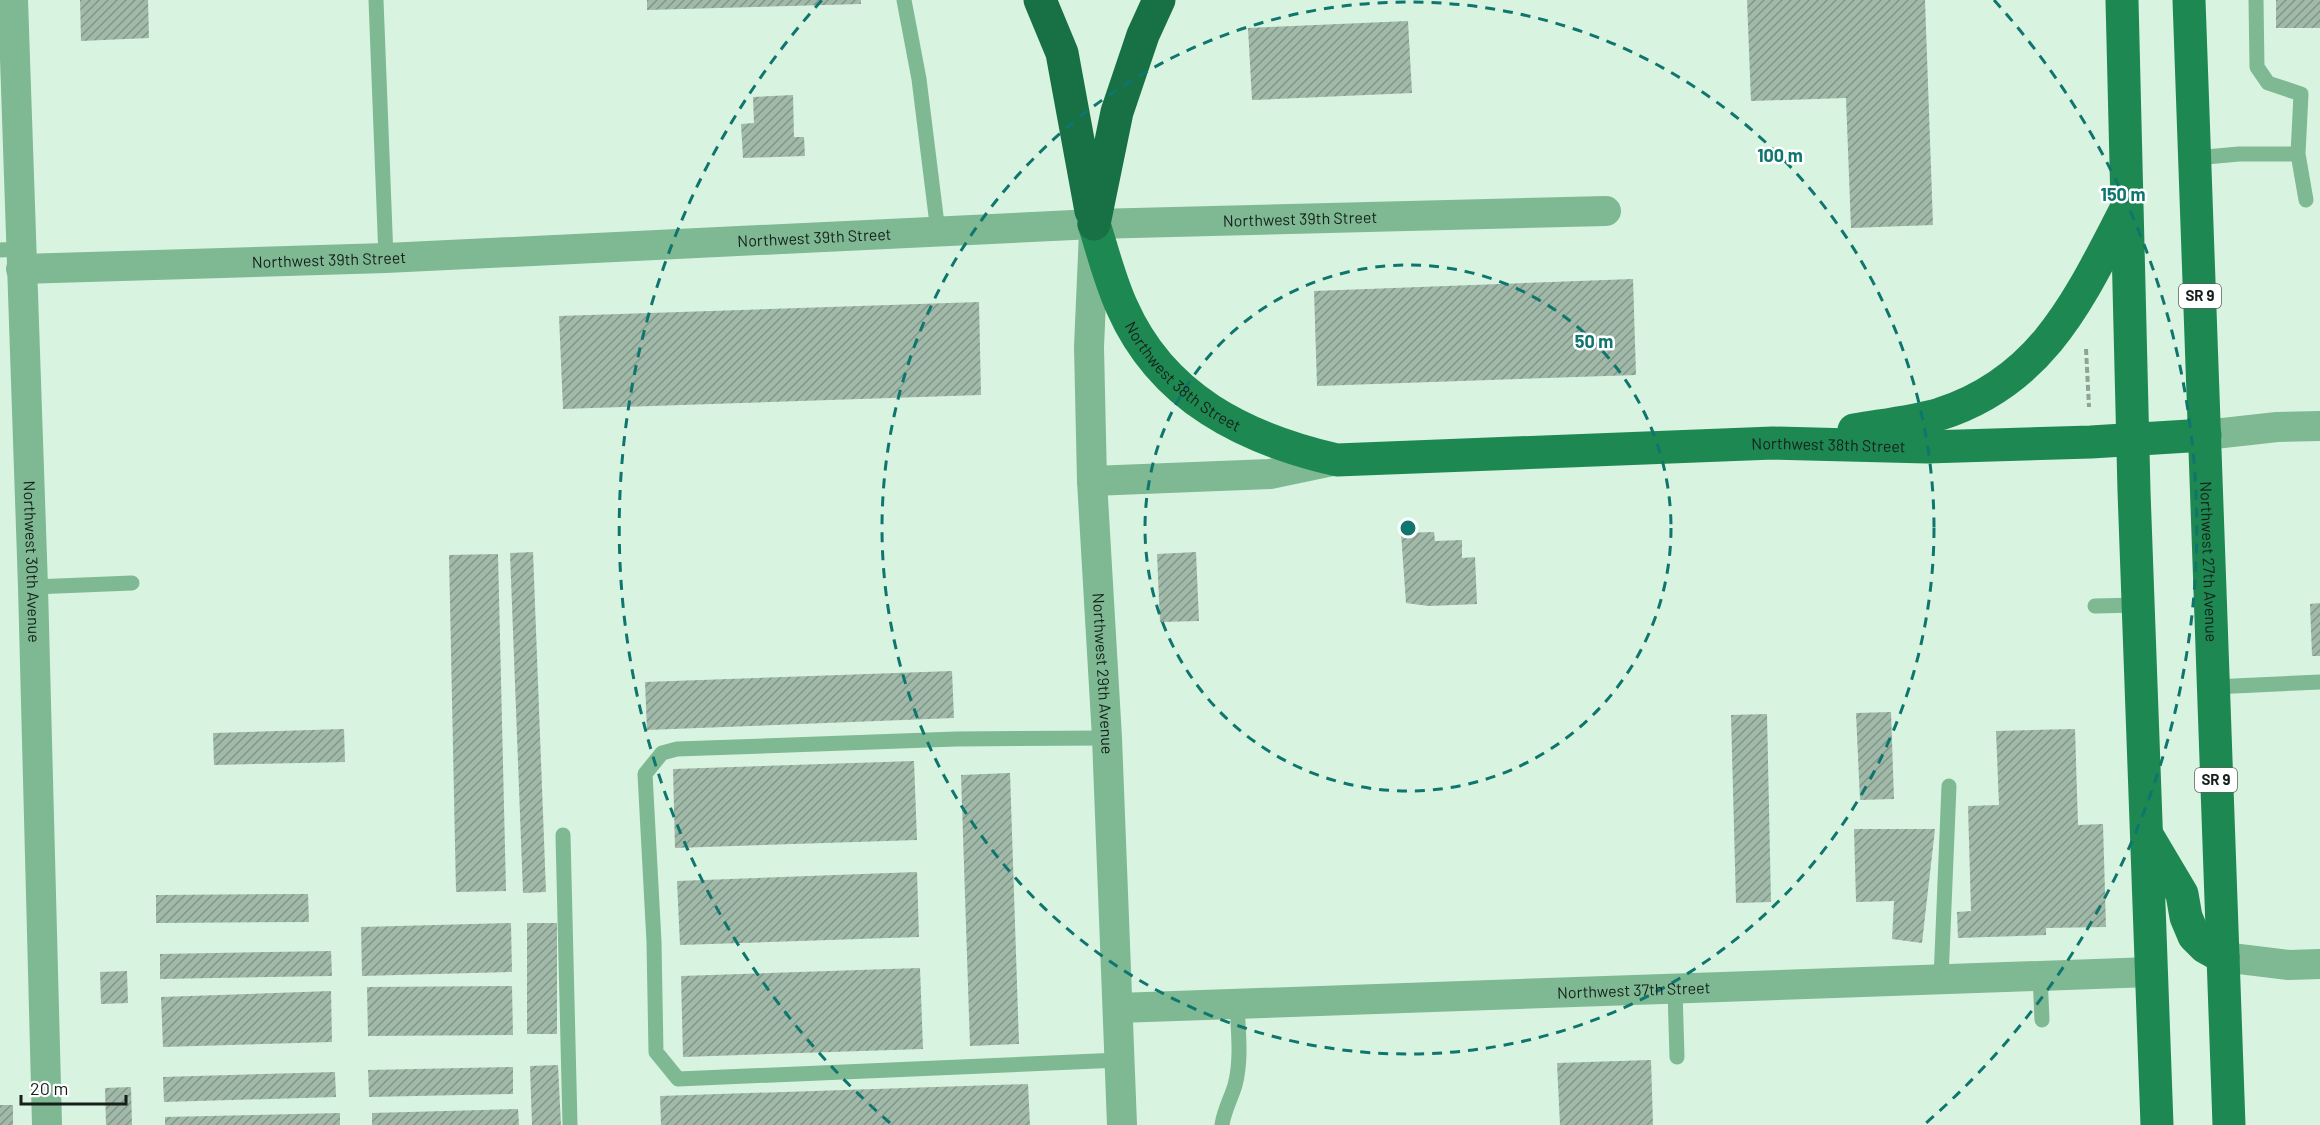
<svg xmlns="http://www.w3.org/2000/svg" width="2320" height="1125" font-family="Barlow,sans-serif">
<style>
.building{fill:url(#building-hatch)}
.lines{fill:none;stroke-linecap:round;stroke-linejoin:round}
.path{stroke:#8fa395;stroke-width:4;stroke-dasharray:6 3;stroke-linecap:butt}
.service{stroke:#7eb993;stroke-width:15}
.minor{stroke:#7eb993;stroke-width:30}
.primary{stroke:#1e8852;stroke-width:33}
.motorway{stroke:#177144;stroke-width:33}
.ring{fill:none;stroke:#0f766e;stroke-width:3;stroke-dasharray:10 8}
.labels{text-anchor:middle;stroke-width:5;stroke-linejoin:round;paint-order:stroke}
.shield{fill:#fff;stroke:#5c625e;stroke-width:1.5}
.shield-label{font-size:15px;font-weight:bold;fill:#161f19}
.street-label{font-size:16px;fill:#161f19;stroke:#fff}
.centre{fill:#0f766e;stroke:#fff;stroke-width:3}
.ring-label{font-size:18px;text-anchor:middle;font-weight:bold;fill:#0f766e;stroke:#fff;stroke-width:5;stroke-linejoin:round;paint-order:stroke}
</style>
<defs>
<pattern id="building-hatch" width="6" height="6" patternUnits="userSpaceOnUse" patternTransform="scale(1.5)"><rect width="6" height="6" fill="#a0b9a8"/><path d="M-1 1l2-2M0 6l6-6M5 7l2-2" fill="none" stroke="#819688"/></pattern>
</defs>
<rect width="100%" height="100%" fill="#d9f3e1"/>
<path class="building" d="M80 0H148L149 38 81 41Z
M647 0H861V4L647 10Z
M1747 0H1925L1933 225 1851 228 1846 98 1751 101Z
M2276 0H2320V28H2276Z
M1408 21 1412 93 1252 100 1248 28Z
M793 95 794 137H804L805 156 743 158 741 124 754 123 753 97Z
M1633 279 1636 375 1317 386 1314 291Z
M979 302 981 395 563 409 559 316Z
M1434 532 1435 541 1462 540V558L1475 557 1477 604 1429 606 1406 603 1401 533Z
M533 552 546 892 523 893 510 553Z
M1196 552 1199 621 1160 622 1157 554Z
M498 554 506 891 456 892 449 555Z
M2320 603V656H2312L2310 604Z
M952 671 954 718 647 730 645 682Z
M1891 712 1894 799 1860 800 1856 713Z
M1767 714 1771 902 1736 903 1731 715Z
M344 729 345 762 214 765 213 733Z
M2075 729 2078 825 2103 824 2106 927 2046 928V935L1958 938 1957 912 1971 911 1968 806 1999 805 1996 731Z
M914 761 917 840 675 848 673 769Z
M1010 773 1019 1044 970 1046 961 775Z
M1854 829H1935L1922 943 1892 939 1894 901 1856 902Z
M917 872 919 937 680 945 677 881Z
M308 894 309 922 156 923V895Z
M511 923 512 972 362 976 361 927Z
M527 923H557V1034H527Z
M331 951 332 976 160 979V954Z
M920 968 923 1049 683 1057 681 976Z
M127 971 128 1003 101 1004 100 972Z
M512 986 513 1035 368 1036 367 987Z
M331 991 332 1042 163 1047 161 997Z
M1651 1060 1653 1125H1560L1557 1063Z
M558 1065 561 1125H532L530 1066Z
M513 1067V1094L369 1097 368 1070Z
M335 1072 336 1097 164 1102 163 1077Z
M1028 1084 1030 1125H661L660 1096Z
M131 1087 132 1125H106L105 1088Z
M0 1105H13V1125H0Z
M518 1109 519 1125H372V1113Z
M340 1113V1125H165V1117Z"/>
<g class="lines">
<path class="path" d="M2086 349 2089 407"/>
<path class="service" d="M376 0 386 258
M904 0 919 79 938 232
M2256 0 2257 67 2268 83 2301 94 2298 154
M2195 158 2239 154H2298L2306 200
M0 250 21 249
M33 587 132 583
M2095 606 2138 605
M2213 687 2320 682
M1107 738 956 739 677 749 662 753 645 774 654 942 656 1052 678 1079 1120 1060
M563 835 570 1125
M2040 975 2042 1020
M1941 979 1949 786
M1675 990 1677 1057
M1222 1125C1224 1110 1231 1099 1235 1085 1242 1059 1238 1030 1237 1004"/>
<g class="minor">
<path id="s1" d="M13 0 33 587 47 1125"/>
<path id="s2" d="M1094 232 1089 347 1092 481 1107 738 1122 1125"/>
<path id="s3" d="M21 269 386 258 1094 224 1606 211"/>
<path d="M2205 435 2277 427 2320 426"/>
<path d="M1092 481 1270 474 1337 460"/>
<path d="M2223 957 2289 965 2320 964"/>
<path id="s4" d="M1118 1008 2151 972"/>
</g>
<g class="primary">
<path d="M2122 0 2134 491 2157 1125"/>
<path id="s5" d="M2189 0 2229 1125"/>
<path id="s6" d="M1094 224C1103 252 1110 281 1122 307 1162 398 1245 439 1337 460L1773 443 1927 447 2091 442 2205 435"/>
<path d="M1854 430C1883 425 1912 422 1940 414 2043 381 2079 299 2125 211"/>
<path d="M2147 835 2182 894 2186 917 2194 936 2205 947 2223 957"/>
</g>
<path class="motorway" d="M1040 0 1062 53 1091 211
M1094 224 1117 112 1143 35 1159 0"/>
</g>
<g class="ring">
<circle cx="1408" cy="528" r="263"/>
<circle cx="1408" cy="528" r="526"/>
<path d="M890 1123A789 789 0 0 1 822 0M1994 0A789 789 0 0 1 1926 1123"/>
</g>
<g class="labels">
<g class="shield">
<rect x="2179" y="284" width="42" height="24" rx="4.5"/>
<rect x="2195" y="768" width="42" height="24" rx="4.5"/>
</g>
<g class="shield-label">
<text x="2200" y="301">SR 9</text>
<text x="2216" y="785">SR 9</text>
</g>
<g class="street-label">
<text dy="6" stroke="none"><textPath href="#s3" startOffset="1280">Northwest 39th Street</textPath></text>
<text dy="6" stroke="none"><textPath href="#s3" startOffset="794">Northwest 39th Street</textPath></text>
<text dy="6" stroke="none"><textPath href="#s3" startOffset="308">Northwest 39th Street</textPath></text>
<text dy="6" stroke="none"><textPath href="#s6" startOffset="182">Northwest 38th Street</textPath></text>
<text dy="6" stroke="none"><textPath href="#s6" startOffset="854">Northwest 38th Street</textPath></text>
<text dy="6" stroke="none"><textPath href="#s1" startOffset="562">Northwest 30th Avenue</textPath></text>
<text dy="6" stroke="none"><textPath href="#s5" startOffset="562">Northwest 27th Avenue</textPath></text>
<text dy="6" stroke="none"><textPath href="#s2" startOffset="442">Northwest 29th Avenue</textPath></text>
<text dy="6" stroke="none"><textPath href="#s4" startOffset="516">Northwest 37th Street</textPath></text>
</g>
</g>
<circle cx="1408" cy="528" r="9" class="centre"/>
<g class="ring-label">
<text x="1780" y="162">100 m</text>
<text x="2123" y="201">150 m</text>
<text x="1594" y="348">50 m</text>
</g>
<path d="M21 1095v9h105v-9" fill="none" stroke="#161f19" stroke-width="3"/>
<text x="30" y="1095" font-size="18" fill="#161f19" stroke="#ffffff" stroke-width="4.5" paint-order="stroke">20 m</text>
</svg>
